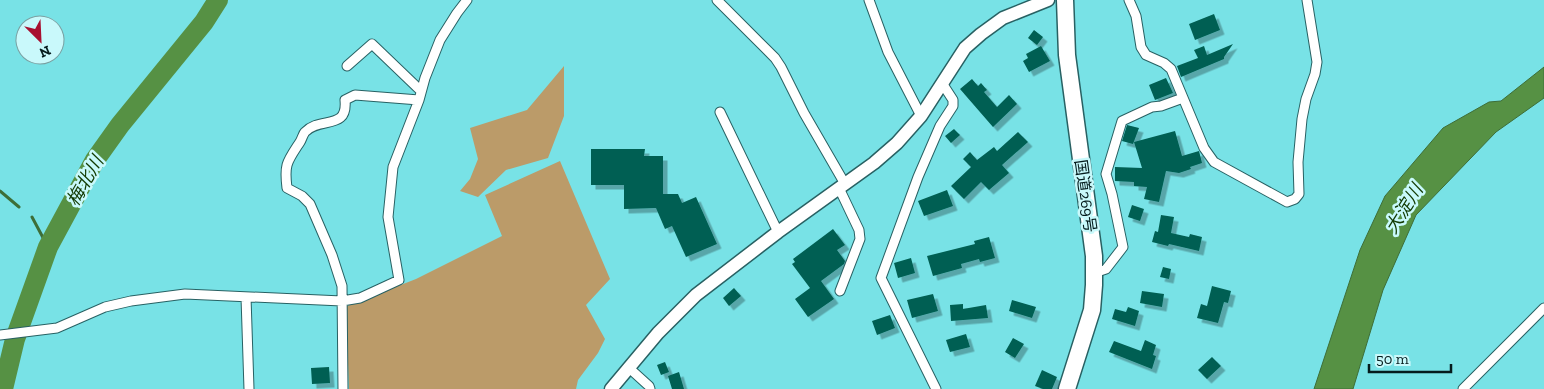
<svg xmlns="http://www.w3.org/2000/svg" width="1544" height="389" font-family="'Zilla Slab','Noto Sans JP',serif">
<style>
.green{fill:#bb9b69}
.water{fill:#569144;stroke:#3d6e38}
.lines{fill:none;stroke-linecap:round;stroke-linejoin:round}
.stream{stroke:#3d6e38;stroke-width:3}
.river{stroke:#569144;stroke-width:20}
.building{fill:#035f52;filter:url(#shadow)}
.street-casing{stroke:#286163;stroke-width:11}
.secondary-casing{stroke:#286163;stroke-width:15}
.highway-casing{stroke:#286163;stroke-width:19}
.street{stroke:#fff;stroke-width:9}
.secondary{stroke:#fff;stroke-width:12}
.highway{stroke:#fff;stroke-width:16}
.labels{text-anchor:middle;stroke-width:5;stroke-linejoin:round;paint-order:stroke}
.street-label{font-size:16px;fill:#041b1c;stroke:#c9f9fb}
.water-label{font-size:18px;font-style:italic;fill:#123a02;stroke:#c9f9fb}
</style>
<defs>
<filter id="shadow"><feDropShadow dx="4.5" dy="4.5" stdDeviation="0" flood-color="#0004"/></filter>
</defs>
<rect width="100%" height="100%" fill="#78e2e6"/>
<path class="green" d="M564 66V116L548 158 506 170 478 197 460 191 470 179 478 159 470 128 527 110Z
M560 161 610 279 586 305 605 339 598 353 578 380 576 389H349L346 312 347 306 416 279 502 236 485 195Z"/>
<path class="water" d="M1544 67V98L1496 132 1416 215 1383 290 1353 389H1314L1360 250 1385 196 1443 128 1489 102 1501 101Z"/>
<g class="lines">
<path class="stream" d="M0 191 19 207
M32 217 48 247"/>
<path class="river" d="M3 389 15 339 48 247 95 160 120 125 204 22 218 0"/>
</g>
<path class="building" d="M1214 14 1220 30 1195 40 1189 24Z
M1034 30 1043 37 1037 45 1028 38Z
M1233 44 1224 57V59L1181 77 1177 66 1198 58 1194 50 1204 46 1207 55Z
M1041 46 1050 61 1029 72 1023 61 1028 58 1026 54Z
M1166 78 1173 93 1155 100 1149 85Z
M972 79 978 86 981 83 987 90 984 92 997 107 1009 95 1017 104 993 127 960 89Z
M1127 125 1139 128 1133 144 1122 141Z
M954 129 960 135 951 143 945 136Z
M1175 131 1182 156 1199 151 1202 163 1190 167 1191 169 1179 173 1166 171 1159 202 1144 199 1147 187 1134 186V182L1115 181V167L1142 168 1134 142Z
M1018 132 1028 142 1002 165 1009 173 989 190 981 182 964 199 951 186 971 167 963 159 970 152 977 160 994 147 997 151Z
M591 149H645L644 156H663V194H678L682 203 696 197 717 244 686 257 672 226 665 229 656 208 624 209V185H591Z
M947 190 953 206 924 216 918 201Z
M1132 205 1144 209 1140 221 1128 217Z
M1161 215 1174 217 1171 233 1189 237 1190 234 1202 237 1199 251 1169 244 1168 246 1152 242 1155 231 1158 232Z
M833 229 845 245 837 250 845 261 844 264 821 281 834 299 808 317 795 299 810 288 792 264 795 262 793 259Z
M989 237 995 258 980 262 979 259 961 264 962 268 933 276 927 256 975 244 974 241Z
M911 258 915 273 898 278 894 263Z
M1163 267 1171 269 1169 279 1160 277Z
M1212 286 1231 291 1228 303 1224 302 1218 323 1197 318 1201 304 1207 306Z
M734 288 741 296 729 306 723 298Z
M1142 291 1164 294 1162 307 1140 303Z
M933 294 938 311 912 318 907 300Z
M1012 300 1036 307 1032 318 1009 311Z
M963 304V309L986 305 988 318 951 321 950 305Z
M1128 307 1139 311 1135 326 1112 319 1115 309 1126 312Z
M890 315 895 328 877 335 872 321Z
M966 334 970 347 950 352 946 340Z
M1013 338 1024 344 1015 358 1005 352Z
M1145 340 1156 345 1153 355 1156 356 1152 369 1109 352 1114 341 1141 351Z
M1212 357 1221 366 1207 379 1198 370Z
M665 362 669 372 661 375 657 365Z
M329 367 330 383 312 384 311 368Z
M1042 370 1057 377 1052 389H1043L1035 386Z
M679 372 684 389H672L668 376Z"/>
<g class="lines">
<defs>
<path id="street" d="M717 0 775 58 781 67 804 113 845 184
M869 0 888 52 921 116
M1129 0 1136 16 1141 47 1146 55 1164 63 1171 69 1204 148 1214 162 1287 202 1295 199 1299 194 1298 162 1302 119 1306 99 1315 74 1317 62 1307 0
M347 66 372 44 421 91
M720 112 778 232
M839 188 859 230 860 239 840 291
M1094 273 1106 269 1123 247 1112 194 1106 174 1122 121 1152 107 1161 106 1183 98
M246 297 249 389
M0 335 57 328 105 307 131 301 185 294 342 301 360 298 399 280 388 217 393 167 419 100 425 78 440 40 457 13 467 0
M628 367 649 386 650 389
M343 389 342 286 332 255 310 204 302 196 287 188C284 164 287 162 300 142 302 139 303 134 305 132 320 116 348 131 345 100L355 95 419 100
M936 389 881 278 918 177 940 126 953 106V100L942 83
M1463 389 1544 308"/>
<path id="secondary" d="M611 389 658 333 696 295 778 232 874 163 897 143 921 116 965 48 981 34 1003 18 1048 0"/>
<path id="highway" d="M1065 0 1067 55 1094 256V285L1092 310 1067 389"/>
</defs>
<use href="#street" class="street-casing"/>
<use href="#secondary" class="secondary-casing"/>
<use href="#highway" class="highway-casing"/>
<use href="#street" class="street"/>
<use href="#secondary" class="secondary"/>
<use href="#highway" class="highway"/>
</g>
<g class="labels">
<g class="street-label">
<text transform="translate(1086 196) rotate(82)" y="6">国道269号</text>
</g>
<g class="water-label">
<text transform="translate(85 181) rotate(-60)" y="6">梅北川</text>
<text transform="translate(1404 209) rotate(-58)" y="6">大淀川</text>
</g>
</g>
<g transform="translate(40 40) rotate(156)"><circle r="24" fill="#c9f9fb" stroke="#7aa0a2"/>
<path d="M0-4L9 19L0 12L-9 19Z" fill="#a81030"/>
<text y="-8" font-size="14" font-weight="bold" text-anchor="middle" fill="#041b1c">N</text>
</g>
<path d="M1369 364v8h82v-8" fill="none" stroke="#041b1c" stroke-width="2.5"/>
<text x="1376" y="364" font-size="15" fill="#041b1c" stroke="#c9f9fb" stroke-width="4" paint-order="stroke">50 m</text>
</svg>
